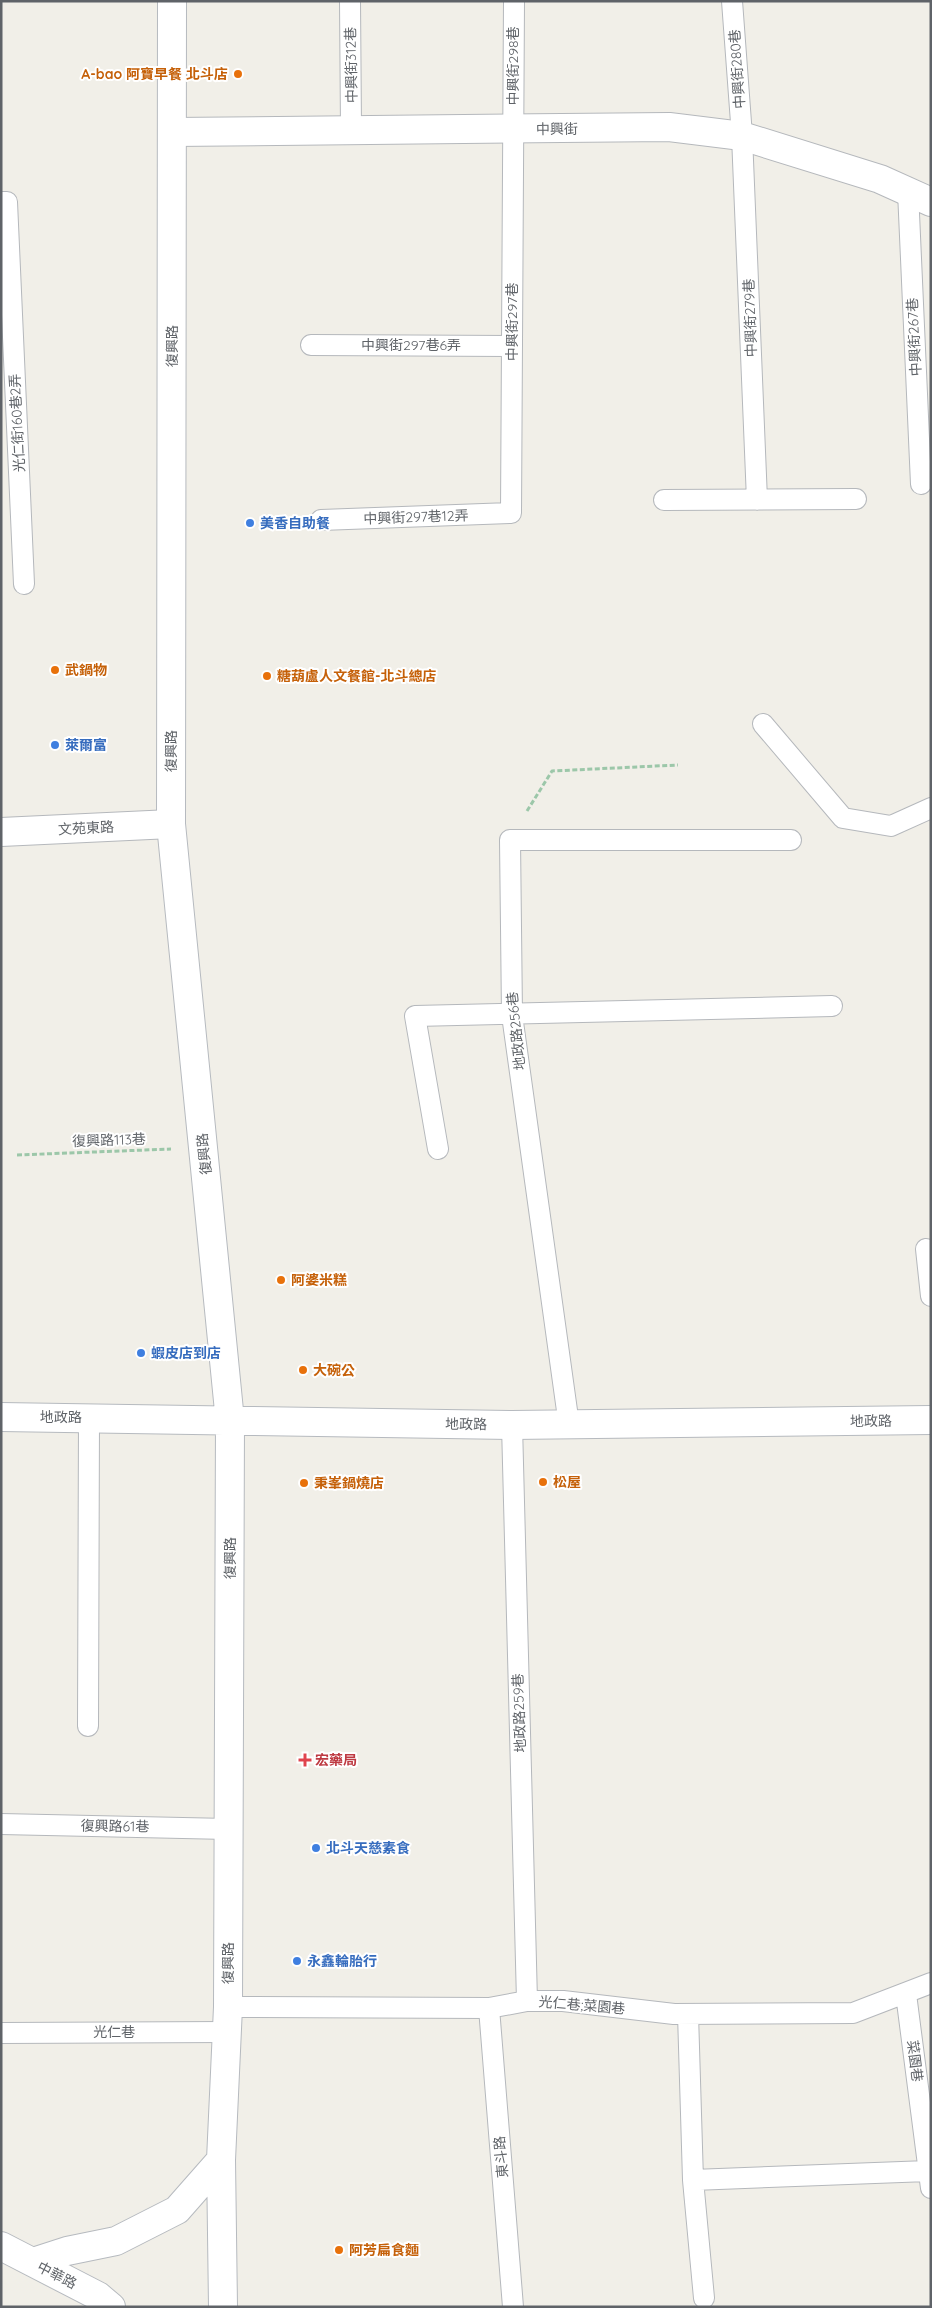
<svg xmlns="http://www.w3.org/2000/svg" width="932" height="2308" font-family="Quicksand,'Noto Sans TC',sans-serif">
<style>
.lines{fill:none;stroke-linecap:round;stroke-linejoin:round}
.lane-casing{stroke:#b5b8bc;stroke-width:22}
.street-casing{stroke:#b5b8bc;stroke-width:30}
.secondary-casing{stroke:#b6babf;stroke-width:30}
.path{stroke:#9cc7a9;stroke-width:3;stroke-dasharray:5 2.5;stroke-linecap:butt}
.lane{stroke:#fff;stroke-width:20}
.street{stroke:#fff;stroke-width:28}
.secondary{stroke:#fff;stroke-width:28}
.food-dot{fill:#e8710a;stroke:#fff;stroke-width:2}
.shop-dot{fill:#3f7fe0;stroke:#fff;stroke-width:2}
.health-dot{fill:#e0444e;stroke:#fff;stroke-width:2}
.labels{text-anchor:middle;stroke-width:4;stroke-linejoin:round;paint-order:stroke}
.street-label{font-size:14px;fill:#5f6368;stroke:#fff}
.food-label{font-size:14px;font-weight:bold;fill:#c56008;stroke:#fff;text-anchor:start}
.shop-label{font-size:14px;font-weight:bold;fill:#366cbe;stroke:#fff;text-anchor:start}
.health-label{font-size:14px;font-weight:bold;fill:#be3a42;stroke:#fff;text-anchor:start}
</style>
<rect width="100%" height="100%" fill="#f1efe8"/>
<g class="lines">
<defs>
<path id="lane" d="M350 1 351 129
M732 1 742 136 757 500
M908 191 921 484
M1 202H7L24 584
M311 345 512 346
M664 500 856 499
M321 520 511 513 514 1
M763 724 843 818 891 826 931 808
M438 1149 415 1016 832 1006
M926 1249 931 1296
M512 1425 527 2001
M569 1425 512 1015 510 840H791
M88 1726 89 1417
M1 1824 228 1829
M906 1994 931 2188
M228 2007 489 2008 527 2001H563L674 2014 853 2013 931 1983
M489 2008 513 2307
M688 2014 693 2180 928 2171
M1 2033 227 2032
M693 2180 704 2298"/>
<path id="street" d="M172 132 669 127 742 136 880 179 931 202
M1 832 171 824"/>
<path id="secondary" d="M172 1 171 824 230 1421 228 2007 221 2160 223 2307
M1 1417 512 1425 931 1420
M1 2246 98 2296 111 2307
M33 2262 67 2251 116 2241 177 2210 221 2160"/>
</defs>
<use href="#lane" class="lane-casing"/>
<use href="#street" class="street-casing"/>
<use href="#secondary" class="secondary-casing"/>
<path class="path" d="M527 811 552 771 678 765
M17 1155 171 1149"/>
<use href="#lane" class="lane"/>
<use href="#street" class="street"/>
<use href="#secondary" class="secondary"/>
</g>
<g class="food-dot">
<circle cx="238" cy="74" r="5"/>
<circle cx="55" cy="670" r="5"/>
<circle cx="267" cy="676" r="5"/>
<circle cx="281" cy="1280" r="5"/>
<circle cx="303" cy="1370" r="5"/>
<circle cx="543" cy="1482" r="5"/>
<circle cx="304" cy="1483" r="5"/>
<circle cx="339" cy="2250" r="5"/>
</g>
<g class="shop-dot">
<circle cx="250" cy="523" r="5"/>
<circle cx="55" cy="745" r="5"/>
<circle cx="141" cy="1353" r="5"/>
<circle cx="316" cy="1848" r="5"/>
<circle cx="297" cy="1961" r="5"/>
</g>
<path class="health-dot" d="M302.5 1752.5h5v5h5v5h-5v5h-5v-5h-5v-5h5z"/>
<g class="labels">
<g class="street-label">
<text transform="translate(351 65) rotate(-91)" y="5">中興街312巷</text>
<text transform="translate(513 66) rotate(-90)" y="5">中興街298巷</text>
<text transform="translate(737 69) rotate(-94)" y="5">中興街280巷</text>
<text transform="translate(557 129) rotate(-1)" y="5">中興街</text>
<text transform="translate(750 318) rotate(-92)" y="5">中興街279巷</text>
<text transform="translate(512 322) rotate(-90)" y="5">中興街297巷</text>
<text transform="translate(914 337) rotate(-93)" y="5">中興街267巷</text>
<text x="411" y="350">中興街297巷6弄</text>
<text transform="translate(172 346) rotate(-90)" y="5">復興路</text>
<text transform="translate(17 423) rotate(-93)" y="5">光仁街160巷2弄</text>
<text transform="translate(416 517) rotate(-2)" y="5">中興街297巷12弄</text>
<text transform="translate(171 751) rotate(-90)" y="5">復興路</text>
<text transform="translate(86 828) rotate(-3)" y="5">文苑東路</text>
<text transform="translate(516 1031) rotate(-96)" y="5">地政路256巷</text>
<text transform="translate(109 1140) rotate(-2)" y="5">復興路113巷</text>
<text transform="translate(204 1154) rotate(-96)" y="5">復興路</text>
<text x="61" y="1422">地政路</text>
<text transform="translate(871 1421) rotate(-1)" y="5">地政路</text>
<text transform="translate(466 1424) rotate(1)" y="5">地政路</text>
<text transform="translate(230 1558) rotate(-90)" y="5">復興路</text>
<text transform="translate(519 1713) rotate(-92)" y="5">地政路259巷</text>
<text transform="translate(115 1826) rotate(1)" y="5">復興路61巷</text>
<text transform="translate(228 1963) rotate(-90)" y="5">復興路</text>
<text transform="translate(582 2005) rotate(5)" y="5">光仁巷;菜園巷</text>
<text x="114" y="2037">光仁巷</text>
<text transform="translate(915 2061) rotate(83)" y="5">菜園巷</text>
<text transform="translate(501 2157) rotate(-95)" y="5">東斗路</text>
<text transform="translate(57 2275) rotate(27)" y="5">中華路</text>
</g>
<g class="food-label">
<text x="228" y="79" text-anchor="end">A-bao 阿寶早餐 北斗店</text>
<text x="65" y="675">武鍋物</text>
<text x="277" y="681">糖葫盧人文餐館-北斗總店</text>
<text x="291" y="1285">阿婆米糕</text>
<text x="313" y="1375">大碗公</text>
<text x="553" y="1487">松屋</text>
<text x="314" y="1488">秉峯鍋燒店</text>
<text x="349" y="2255">阿芳扁食麵</text>
</g>
<g class="shop-label">
<text x="260" y="528">美香自助餐</text>
<text x="65" y="750">萊爾富</text>
<text x="151" y="1358">蝦皮店到店</text>
<text x="326" y="1853">北斗天慈素食</text>
<text x="307" y="1966">永鑫輪胎行</text>
</g>
<g class="health-label">
<text x="315" y="1765">宏藥局</text>
</g>
</g>
<rect width="932" height="2308" fill="none" stroke="#5f6368" stroke-width="5"/>
</svg>
